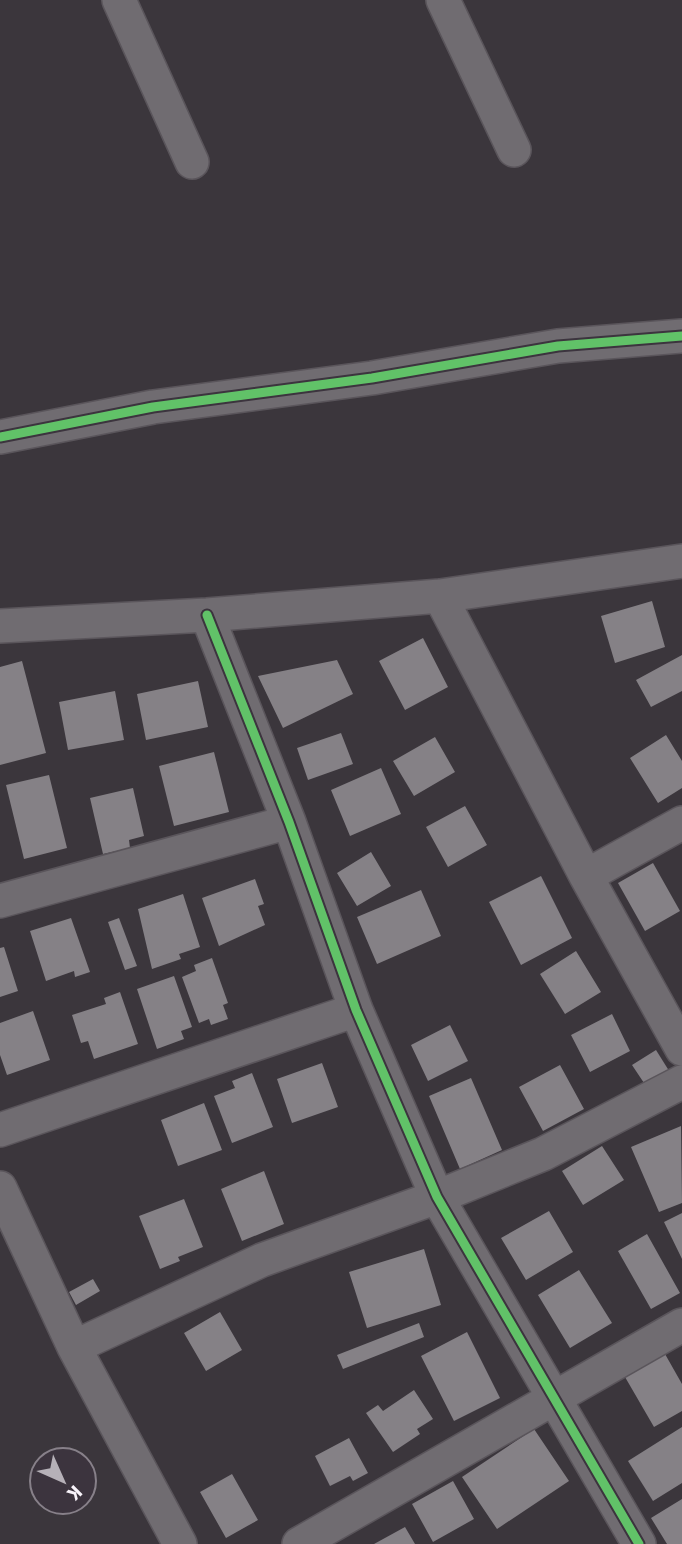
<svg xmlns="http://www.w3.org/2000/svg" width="682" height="1544" font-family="'Fira Sans Condensed',sans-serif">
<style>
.building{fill:#858186}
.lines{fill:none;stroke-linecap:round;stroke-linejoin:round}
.minor-casing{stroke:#5a555b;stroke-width:36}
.minor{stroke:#706c71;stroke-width:33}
.cycleway-casing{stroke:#3c343e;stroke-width:13}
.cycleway{stroke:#61c268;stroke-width:9}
</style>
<rect width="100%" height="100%" fill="#3b363c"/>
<path class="building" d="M652 601 665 647 615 663 601 616Z
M423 638 448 687 405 710 379 661Z
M682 655V691L651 707 636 680Z
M337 660 353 694 283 728 258 676Z
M22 661 46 753 0 765V667Z
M198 681 208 727 146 740 137 694Z
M115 691 124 740 68 750 59 702Z
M341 733 353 764 308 780 297 748Z
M666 735 682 761V788L658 803 630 758Z
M435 737 455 772 414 796 393 761Z
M214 752 229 812 174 826 159 766Z
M381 768 401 814 350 836 331 790Z
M49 775 67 848 24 859 6 785Z
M133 788 144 836 129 840 130 848 103 854 90 798Z
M465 806 487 845 448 867 426 827Z
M371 852 391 886 357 906 337 873Z
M653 863 680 911 645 931 618 883Z
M541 876 572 938 521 965 489 902Z
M255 879 264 904 258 906 265 925 219 946 202 898Z
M421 890 441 936 377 964 357 917Z
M183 894 200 947 179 954 181 959 152 969 138 909Z
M71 918 90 972 75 977 74 971 46 981 30 931Z
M119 918 137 966 125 970 108 922Z
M4 947 18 991 0 997V948Z
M576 951 601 992 565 1014 540 974Z
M212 958 228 1003 223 1005 228 1019 211 1025 209 1019 199 1023 182 977 196 971 194 965Z
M174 976 192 1027 181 1031 184 1039 157 1049 137 989Z
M120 992 138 1044 94 1059 88 1041 81 1043 72 1015 106 1004 104 998Z
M33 1011 50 1060 7 1075 0 1055V1023Z
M612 1014 630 1051 590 1072 571 1035Z
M450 1025 468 1061 428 1081 411 1045Z
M656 1050 671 1074 648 1089 632 1065Z
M322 1063 338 1107 292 1123 277 1079Z
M560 1065 584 1109 543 1131 519 1087Z
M252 1073 273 1127 232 1143 214 1096 235 1088 232 1081Z
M471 1078 502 1150 460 1169 429 1096Z
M204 1103 222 1150 178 1166 161 1120Z
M681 1126 682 1203 659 1212 631 1147Z
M602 1146 624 1180 583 1205 562 1171Z
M264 1171 284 1224 242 1241 221 1189Z
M184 1199 203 1247 178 1257 180 1261 160 1269 139 1216Z
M549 1211 573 1252 526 1280 501 1238Z
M682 1213V1259L664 1222Z
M647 1234 680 1293 651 1309 618 1251Z
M424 1249 441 1305 367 1328 349 1272Z
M579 1270 612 1323 570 1348 538 1295Z
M93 1279 100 1291 76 1305 69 1292Z
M220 1312 242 1350 206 1371 184 1333Z
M419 1323 424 1337 343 1369 337 1355Z
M467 1332 500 1398 454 1421 421 1356Z
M665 1354 682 1384V1411L654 1427 625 1377Z
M414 1390 433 1419 417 1429 420 1434 393 1452 366 1413 378 1405 383 1411Z
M682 1427V1483L653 1501 628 1461Z
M534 1429 569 1481 497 1529 462 1477Z
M349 1438 368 1473 353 1481 350 1476 330 1486 315 1456Z
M232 1474 258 1520 226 1538 200 1492Z
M453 1481 474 1519 433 1542 412 1504Z
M682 1499V1544H667L651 1518Z
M405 1527 415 1544H374Z"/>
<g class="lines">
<defs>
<path id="minor" d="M119 0 192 162
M443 0 514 150
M0 437 153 407 372 378 558 346 682 336
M440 596 586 876 682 1049
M207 615 289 822 356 1010 437 1197 639 1544
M0 626 207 615 440 596 682 561
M586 876 682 823
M0 901 289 822
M0 1130 356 1010
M0 1188 74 1347 180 1544
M74 1347 262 1260 437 1197 543 1154 682 1082
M299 1544 682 1325"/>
</defs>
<use href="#minor" class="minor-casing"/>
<use href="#minor" class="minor"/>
<defs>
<path id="cycleway" d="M0 437 153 407 372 378 558 346 682 336
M207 615 289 822 356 1010 437 1197 639 1544"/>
</defs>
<use href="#cycleway" class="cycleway-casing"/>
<use href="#cycleway" class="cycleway"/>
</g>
<g transform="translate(63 1481) rotate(135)"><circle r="33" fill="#3c343e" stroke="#878089" stroke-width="2"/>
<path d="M0-5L12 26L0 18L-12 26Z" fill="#b6b1b8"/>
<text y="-10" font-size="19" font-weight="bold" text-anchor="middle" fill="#f8f3fa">K</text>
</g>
</svg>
